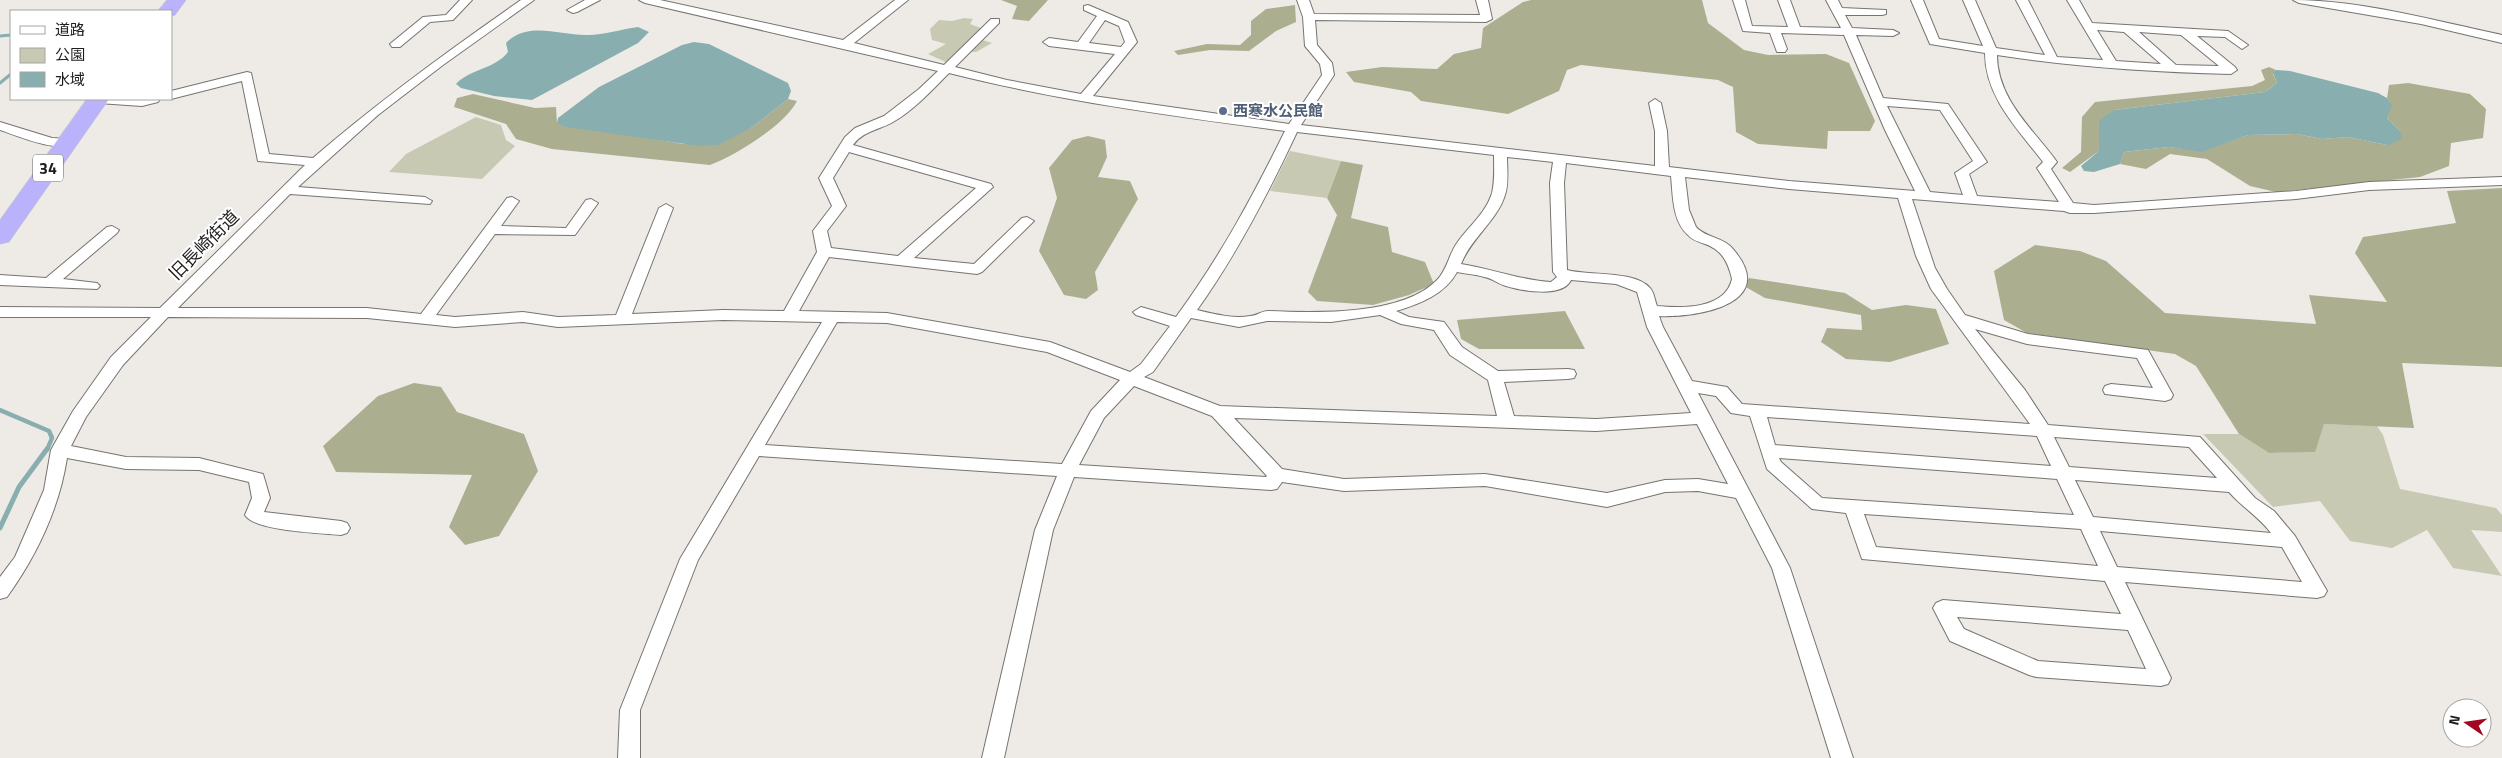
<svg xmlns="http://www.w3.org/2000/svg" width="2502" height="758" font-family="'Titillium Web','Noto Sans JP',sans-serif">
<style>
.green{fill:#c8c9b2}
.forest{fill:#acae90}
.water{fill:#88aeaf}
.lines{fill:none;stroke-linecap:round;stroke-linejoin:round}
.stream-far2{stroke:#88aeaf;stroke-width:3}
.stream-far1{stroke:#88aeaf;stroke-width:4.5}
.stream{stroke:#88aeaf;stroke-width:5}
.street-casing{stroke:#777470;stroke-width:2}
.highway-casing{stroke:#c9c9c9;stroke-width:1}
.street{fill:#fff;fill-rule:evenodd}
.highway{fill:#bab2fa;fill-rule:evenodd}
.service-dot{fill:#5c6f8a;stroke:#fff;stroke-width:2}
.labels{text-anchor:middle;stroke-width:4;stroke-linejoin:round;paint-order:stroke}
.far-service-label{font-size:15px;font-weight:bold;fill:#4e5e75;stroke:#fff;text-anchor:start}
.shield{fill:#fff;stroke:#626261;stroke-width:1}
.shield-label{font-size:16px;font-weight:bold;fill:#1f1e1d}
.street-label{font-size:18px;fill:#1f1e1d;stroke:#fff}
</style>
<rect width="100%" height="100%" fill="#eeebe7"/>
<path class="green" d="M964 18 973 19 970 24 981 28 973 37 992 43 976 52 960 51 950 64 928 54 946 44 932 40 930 29 939 20 952 21Z
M476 117 501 125 506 140 515 146 482 179 389 172 406 154Z
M1290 151 1341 161 1327 198 1270 191Z
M2324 424 2377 426 2383 435 2400 489 2496 508 2502 515V532L2471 530 2502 576 2453 568 2427 530 2392 548 2350 541 2320 501 2273 507 2203 434H2239L2269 453 2314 452Z"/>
<path class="forest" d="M1001 0H1048L1029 21 1012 19 1017 6Z
M1531 0H1702L1708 23 1744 50 1768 55 1826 54 1849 63 1875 121 1870 131H1828L1827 149 1758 144 1736 132 1733 87 1718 80 1581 65 1567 70 1559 91 1508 114 1421 101 1411 92 1354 82 1346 72 1382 67 1437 69 1454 54 1481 48 1483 28 1523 2Z
M1295 5 1296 22 1276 31 1249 51 1210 50 1178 55 1174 51 1207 44 1240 45 1251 35V21L1266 9Z
M2269 67 2276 70 2273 74 2277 83 2265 92 2114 110 2099 140V151L2070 172 2062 168 2081 152 2082 117 2095 102 2252 86 2265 80 2261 70Z
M2408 83 2470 94 2486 109 2483 138 2451 143 2449 166 2420 177 2276 192 2250 186 2207 159 2170 154 2146 169 2120 164 2124 152 2169 147 2202 151 2248 135 2297 134 2322 139 2348 137 2387 145 2400 131 2387 118 2391 105 2387 98 2389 85Z
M473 94 535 108 556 107 557 123 683 144 751 128 788 99 797 101C785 125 735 156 710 165L552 149 516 139 506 124 454 107 457 98Z
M1088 136 1105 140 1107 157 1098 177 1130 181 1138 199 1095 272 1098 290 1086 299 1064 295 1039 251 1057 198 1049 168 1072 140Z
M1341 161 1363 165 1351 218 1388 227 1392 252 1425 262 1434 284 1409 295 1373 305 1317 301 1308 292 1337 215 1327 198Z
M2502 188V367L2402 363 2414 428 2324 424 2315 452 2269 453 2239 434 2196 366 2175 354 2027 333 2004 320 1994 271 2035 245 2080 251 2106 261 2165 313 2316 324 2309 295 2387 302 2355 253 2363 237 2456 223 2447 191Z
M1749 278 1845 293 1872 310 1906 305 1936 309 1949 344 1890 362 1846 359 1821 342 1827 328 1862 330 1861 315 1765 298 1744 286Z
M1565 311 1585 349H1479L1461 339 1457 320Z
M414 383 441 387 457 412 524 434 538 471 499 536 465 545 449 527 472 475 336 472 323 446 378 396Z"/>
<path class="water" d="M638 27 649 32 638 43 532 100 494 96 461 88 456 84C470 69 495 69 508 52L506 43C528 20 561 36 588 35 604 35 622 29 638 27Z
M694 42 709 44 788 83 791 91 788 99 751 128 718 145 699 146 566 127 557 123 558 118 599 87 682 45Z
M2276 70 2290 71 2378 93 2387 98 2392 105 2387 118 2400 131 2402 139 2387 145 2348 137 2322 139 2297 134 2248 135 2202 152 2169 147 2124 152 2120 164 2094 172 2084 171 2081 166 2099 151V121L2114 110 2265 92 2277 83 2273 73Z"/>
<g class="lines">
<path class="stream-far2" d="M0 36 11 35
M0 83 11 74"/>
<path class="stream-far1" d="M0 410 49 431 52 438 47 450"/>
<path class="stream" d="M0 528 19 487 47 449"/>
<defs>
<path id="street" d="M460 0H472L453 20 430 22 400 47H392L390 44 423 17 446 15Z
M521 0H534L443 65 378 115 298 187 425 197 432 201 430 204 290 194 178 308H367L421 314 507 198 512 197 519 201 501 226 566 228 586 200 591 199 598 203 575 235 495 234 436 315 455 317 523 312 558 317 616 315 659 208 666 204 673 208 632 314 723 310 784 311 817 252 813 231 832 206 819 178 845 137 855 128 884 116 919 89 938 71 645 3 639 0H660L843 40 895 0H908L854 43 944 65 991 19H999V23L955 67 1007 80 1081 94 1115 54 1049 46 1043 42 1049 38 1078 42 1097 16 1084 10V6L1088 5 1128 22 1137 42 1093 96 1289 124 1322 75 1320 64 1305 46 1303 17 1297 0H1309L1314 14 1480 15 1476 0H1488L1492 19 1486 22 1315 20 1317 45 1332 63 1334 75 1301 125 1655 166V131L1649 103 1655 99 1661 103 1667 131 1669 167 1789 181 1915 191 1885 130 1844 35 1781 33 1787 49 1785 52H1777L1770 33 1743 31 1733 0H1745L1752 26 1788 27 1778 0H1790L1800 27 1841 28 1826 0H1838L1842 8 1886 10V14L1882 15H1845L1852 28 1893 30 1899 33 1893 36 1856 35 1883 98 1948 104 1987 162 1969 174 1977 196 2059 202 2037 168 2043 162C2018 129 1985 97 1985 53L1930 44 1911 0H1923L1939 39 1983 46 1963 0H1975L1996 48 2045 55 2016 0H2028L2057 57 2103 60 2067 0H2079L2092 23 2228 31 2248 45 2242 49 2225 37 2197 36 2235 67 2237 70 2231 74C2152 72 2075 67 1997 55 1997 99 2033 129 2057 162L2051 169 2073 203 2094 205 2296 191 2369 182 2502 177V185L2369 190 2296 199 2094 213H2070L2064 211 1912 199 1935 268 1947 289 1965 315 2028 334 2148 350 2173 395 2171 399 2165 401 2105 394 2103 390 2105 386 2111 384 2153 388 2137 358 2027 344 1975 329 2025 390 2048 425 2200 437 2255 498 2274 511 2295 536 2327 591 2324 596 2317 598 2125 582 2171 678 2168 684 2161 686 2036 677 2029 675 1950 641 1933 608 1936 603 1943 600 2121 614 2105 581 1862 559 1846 513 1812 509 1767 469 1750 416 1731 413 1716 396 1698 393 1790 568 1853 758H1831L1772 568 1736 498 1698 491 1665 492 1607 507 1485 486 1344 491 1282 482 1277 489 1271 490 1074 477 1053 530 1004 758H982L1035 530 1057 476 759 456 698 560 640 710V758H618L620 710 680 559 822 322 723 320 558 327 523 322 455 327 367 318 168 317 123 365 86 417 71 446 126 457 199 458 263 474 270 498 264 512 341 521 347 523 350 528 347 533 341 535C321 533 254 531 245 515L252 498 249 482 199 470 126 469 67 458C59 509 37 555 7 597L0 599V577L15 557 44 490 51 450 73 411 111 357 151 317H0V307L160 308 305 165 258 161 242 81 171 99V91L247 72 251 73 269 154 313 158C379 101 449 50 521 0ZM1105 20 1119 26 1125 42 1121 47 1089 43ZM2097 30 2124 32 2161 64 2116 61ZM2139 32 2181 35 2219 66 2176 65ZM949 73C1060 101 1172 116 1285 131 1252 198 1220 257 1176 317L1141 307 1133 312 1136 315 1170 326 1141 364 1130 372 1050 342 887 313 799 311 829 257 977 274 982 272 1034 221 1027 217 1022 218 974 264 914 258 993 187 991 184 853 145C863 131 879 130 893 122 914 110 932 90 949 73ZM1887 106 1940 110 1973 161 1955 173 1963 195 1930 192ZM1297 132 1494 155C1494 168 1495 181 1492 193 1486 213 1468 227 1457 243 1449 254 1447 270 1437 280 1402 316 1315 313 1268 311 1261 311 1257 316 1250 316 1233 319 1214 314 1197 310 1237 254 1268 194 1297 132ZM849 152 976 188 898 256 831 248 827 231 846 206 833 178ZM1507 157 1553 162 1550 183 1553 272 1557 277 1551 282C1520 280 1492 269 1461 264 1471 238 1497 221 1505 195 1509 183 1507 169 1507 157ZM1566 163 1671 176C1673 195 1672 221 1688 235 1692 240 1699 242 1705 244 1722 250 1728 262 1732 279 1725 310 1681 308 1657 306 1655 301 1654 292 1650 288 1635 270 1588 276 1567 270L1564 183ZM1685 177 1789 189 1898 198 1916 256 1931 289 2030 424 1742 404 1727 387 1692 381 1663 327 1659 316C1699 318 1781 303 1732 248 1723 237 1706 238 1696 227L1689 210ZM1457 272C1466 274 1475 274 1484 277 1492 278 1498 284 1506 286 1522 291 1563 298 1571 280L1616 284 1637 292 1647 327 1691 413 1596 419 1514 416 1504 382 1568 379 1574 378 1576 374 1574 370 1568 369 1498 371 1462 347 1444 322 1409 317 1396 311C1420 304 1445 294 1457 272ZM1380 315 1401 324 1434 330 1450 355 1488 380 1497 416 1220 406 1144 377 1153 372 1191 318 1239 327 1267 321 1331 322ZM837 322 887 323 1047 352 1120 380 1091 411 1062 464 765 445ZM1134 386 1212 416 1267 476 1266 477 1079 465 1104 418ZM1767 417 2037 436 2051 466 1775 445ZM1234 418 1596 431 1697 424 1728 484 1698 479 1665 480 1607 493 1485 474 1344 479 1282 469ZM2054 437 2189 447 2217 478 2069 467ZM1779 458 2057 479 2074 515 1822 498 1781 462ZM2075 480 2229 492C2242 507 2259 517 2271 533L2093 517ZM1864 514 2081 529 2098 566 1876 547ZM2100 531 2282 547 2302 582 2117 567ZM1957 617 2128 630 2146 669 2038 661 1964 629Z
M585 0H600L577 12 573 13 567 10Z
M2293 0C2361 0 2436 21 2502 35V43L2421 24 2299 3Z
M92 99H160L158 102 142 106 98 103Z
M0 122 52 138 71 139 73 142C62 155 15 135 0 130Z
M112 226 119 230 117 233 63 279 97 283 100 286 97 289 0 285V275L46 278 107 227Z"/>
<path id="highway" d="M167 0H186L175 15 171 16V11H158Z
M87 99H109L9 242 0 244V220Z"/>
</defs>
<use href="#street" class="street-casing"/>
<use href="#highway" class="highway-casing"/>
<use href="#street" class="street"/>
<use href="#highway" class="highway"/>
</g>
<circle class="service-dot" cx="1223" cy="111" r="5"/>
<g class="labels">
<g class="far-service-label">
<text x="1233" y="116">西寒水公民館</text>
</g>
<rect class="shield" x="33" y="154.5" width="30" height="27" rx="4"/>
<g class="shield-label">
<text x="48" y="174">34</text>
</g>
<g class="street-label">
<text transform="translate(204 245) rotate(-45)" y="6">旧長崎街道</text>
</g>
</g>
<rect x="10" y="10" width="162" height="90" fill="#ffffff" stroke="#a5a5a5"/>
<rect x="20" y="26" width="25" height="8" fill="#ffffff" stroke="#a5a5a5"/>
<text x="55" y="35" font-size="15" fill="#1f1e1d">道路</text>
<rect x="20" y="48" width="25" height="15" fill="#c8c9b2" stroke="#a5a5a5"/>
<text x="55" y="60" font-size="15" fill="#1f1e1d">公園</text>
<rect x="20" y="72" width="25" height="15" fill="#88aeaf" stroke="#a5a5a5"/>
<text x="55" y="85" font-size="15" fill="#1f1e1d">水域</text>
<g transform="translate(2467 723) rotate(283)"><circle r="24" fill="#ffffff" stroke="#a5a5a5"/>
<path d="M0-4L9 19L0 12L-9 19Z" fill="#a30620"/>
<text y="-8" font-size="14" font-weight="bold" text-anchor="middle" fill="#1f1e1d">N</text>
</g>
</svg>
